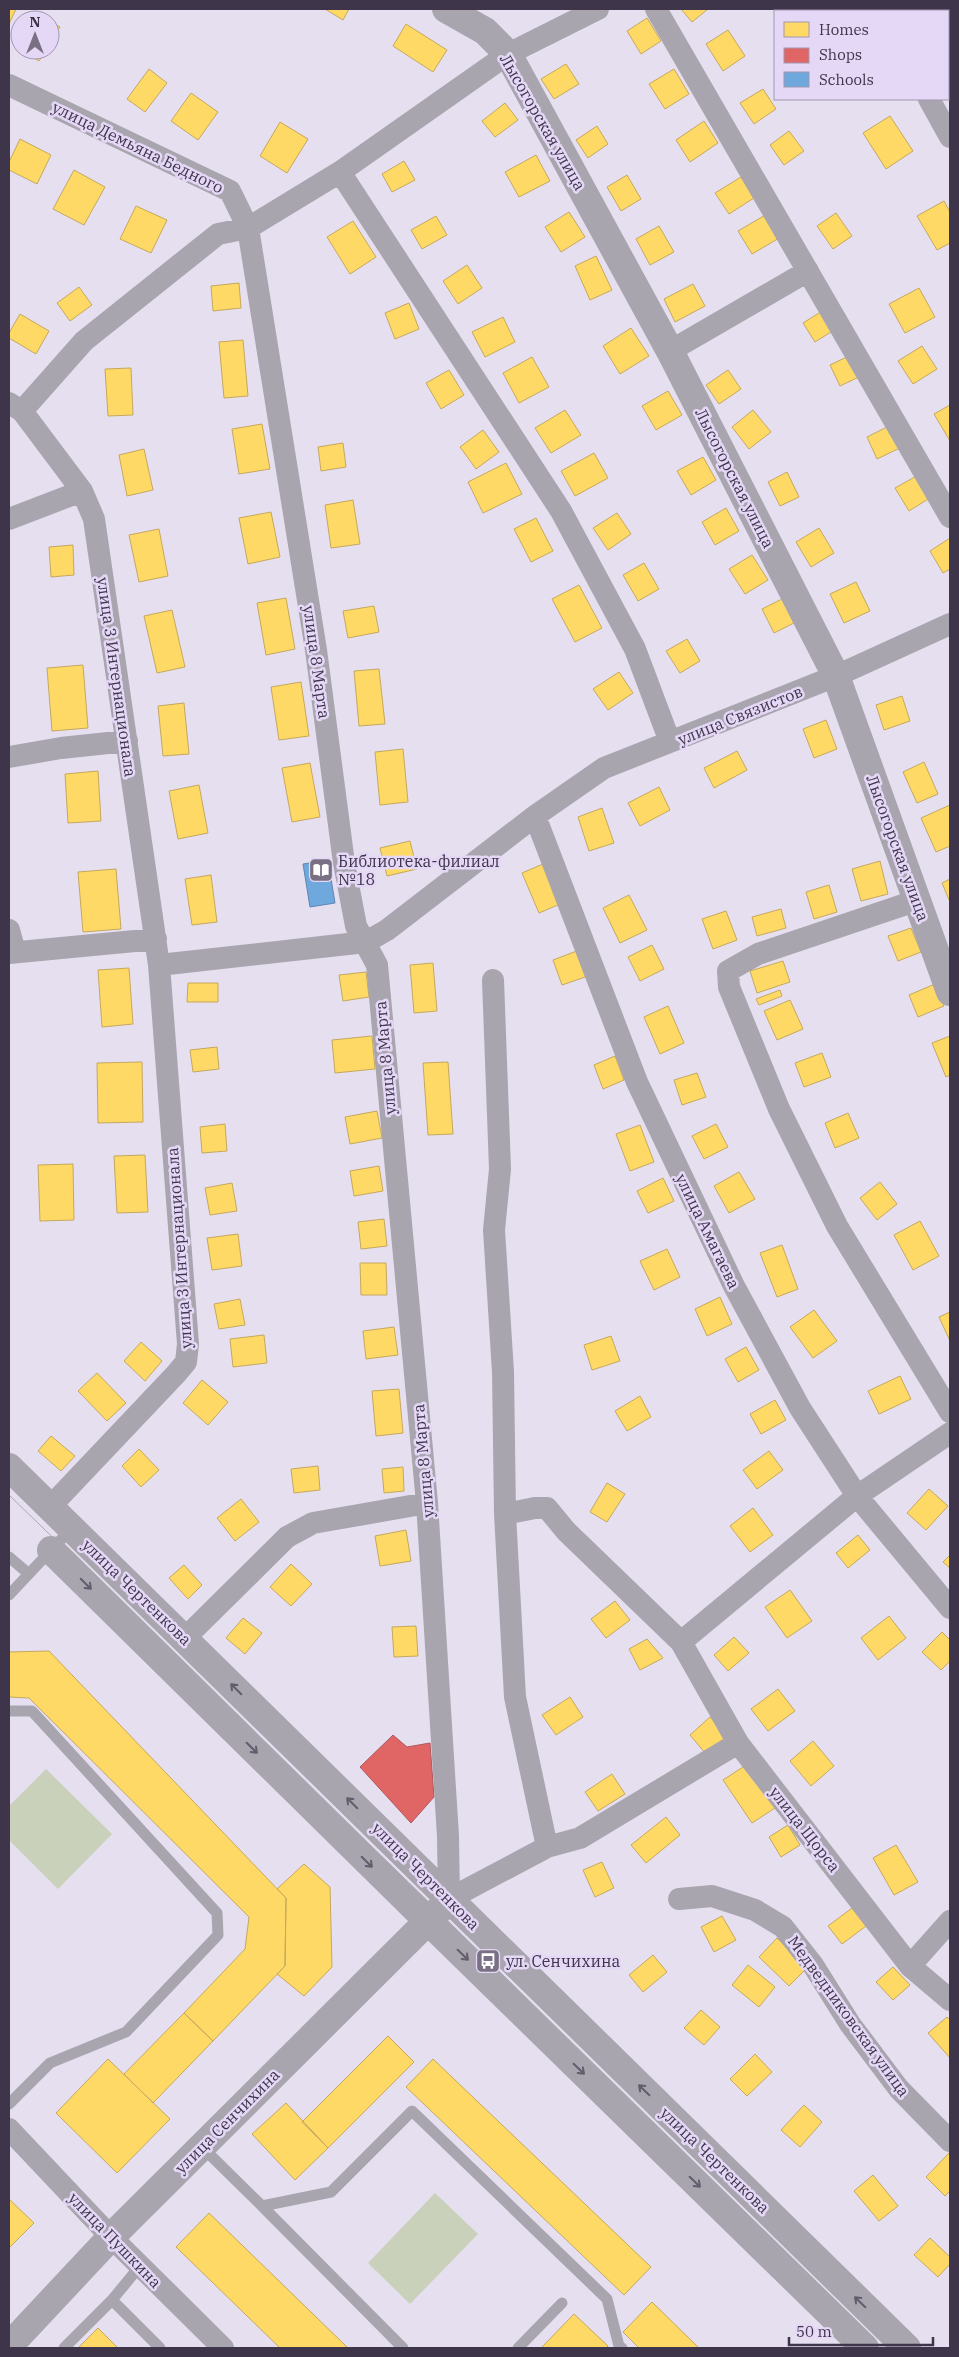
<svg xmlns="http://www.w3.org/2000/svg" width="959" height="2357" font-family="'IBM Plex Serif',serif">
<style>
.pitch{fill:#c9d1bb}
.homes{fill:#ffd966;stroke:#c5a85e}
.shops{fill:#e06666;stroke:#af575e}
.schools{fill:#6fa8dc;stroke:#6086b0}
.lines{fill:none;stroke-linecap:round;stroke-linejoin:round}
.service{stroke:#a9a5af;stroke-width:11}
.minor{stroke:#a9a5af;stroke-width:22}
.tertiary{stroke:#a9a5af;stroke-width:28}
.tram{stroke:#aca8b3;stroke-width:1}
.oneway{stroke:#635c6d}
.labels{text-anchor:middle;stroke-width:5;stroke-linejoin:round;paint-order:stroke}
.street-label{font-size:16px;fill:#3e354a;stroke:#e5d8f7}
.poi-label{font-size:16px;fill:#3e354a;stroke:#e5d8f7;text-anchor:start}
</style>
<rect width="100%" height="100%" fill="#e6dff0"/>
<path class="pitch" d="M46 1769 112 1834 58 1889 9 1840V1806Z
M435 2193 478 2234 410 2304 368 2263Z"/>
<path class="homes" d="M9 9H16L9 24Z
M325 9H349L343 20Z
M681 9H708L692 22Z
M795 9H829L830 11H796Z
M39 14 48 20H35Z
M647 18 661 41 641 54 627 31Z
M50 21 60 27 50 43Z
M406 24 447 50 433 72 393 46Z
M728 30 745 56 723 71 706 44Z
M22 50H46L39 61Z
M566 64 579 84 554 99 541 79Z
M149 69 167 83 145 112 127 99Z
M674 69 689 94 665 109 649 84Z
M763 89 776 109 754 124 740 103Z
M191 93 218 112 198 140 171 121Z
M505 103 518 120 495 137 482 121Z
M890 116 913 151 886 169 863 133Z
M704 121 718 143 690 162 676 140Z
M280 122 308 139 287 173 260 156Z
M597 126 608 144 588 158 576 140Z
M789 131 804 151 784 165 770 145Z
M20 139 51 155 37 184 9 170V162Z
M536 155 550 181 519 197 505 172Z
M404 161 415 180 392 192 382 174Z
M74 170 105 187 84 225 53 209Z
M627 175 641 199 621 211 607 187Z
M741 177 754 198 729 214 715 193Z
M944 201 950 212V243L937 250 917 216Z
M136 206 167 220 151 253 120 239Z
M569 212 585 237 561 252 545 227Z
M836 213 852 236 833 249 817 226Z
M767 214 781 237 752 254 738 231Z
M436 216 447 235 422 249 411 230Z
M353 221 376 257 350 274 327 237Z
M659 226 674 252 650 265 636 239Z
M596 256 612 290 590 300 575 266Z
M467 265 482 288 458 304 443 281Z
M239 283 241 308 213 311 211 286Z
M693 284 705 306 675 322 664 299Z
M79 287 92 305 70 321 57 303Z
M919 288 935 317 905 333 889 304Z
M409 303 419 329 395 339 385 313Z
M827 308 839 327 815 342 803 323Z
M20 314 49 331 36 354 9 338V333Z
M503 317 515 342 485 357 472 332Z
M631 328 649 356 620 374 603 346Z
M243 340 248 396 224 398 219 342Z
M922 346 937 369 913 384 898 361Z
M853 354 863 375 840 386 830 365Z
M532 357 549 387 519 403 503 373Z
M131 368 133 415 108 416 105 369Z
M449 370 464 395 441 409 426 383Z
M728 370 741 389 719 404 706 385Z
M668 391 682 415 656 430 642 406Z
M950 405V441L934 414Z
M565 410 581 435 551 453 535 428Z
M753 410 771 432 749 449 732 427Z
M262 424 270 469 239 474 232 429Z
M893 424 904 446 877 459 867 437Z
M483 430 499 452 476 469 460 447Z
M343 443 346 467 321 471 318 447Z
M144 449 153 490 127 496 119 455Z
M594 453 608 478 575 496 561 471Z
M703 457 716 480 691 495 677 471Z
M506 463 522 494 483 513 468 482Z
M787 472 799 497 780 506 768 482Z
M920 474 933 496 909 511 895 488Z
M353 500 360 544 331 548 325 505Z
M726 508 739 531 715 545 702 522Z
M271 512 280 557 248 564 239 518Z
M617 513 631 534 608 550 593 528Z
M536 518 553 551 531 562 514 529Z
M819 528 834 553 811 567 796 542Z
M159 529 168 576 139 582 129 535Z
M950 538V569L943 573 930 551Z
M73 545 74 575 51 577 49 547Z
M752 555 768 580 745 594 729 569Z
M644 563 659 589 638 601 623 575Z
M856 582 870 611 844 623 830 594Z
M579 585 602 628 575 642 552 599Z
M286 598 295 649 266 655 257 603Z
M782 599 794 623 774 633 762 609Z
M374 606 379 632 348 638 343 611Z
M172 610 185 667 157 673 144 616Z
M687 639 700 661 680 673 666 651Z
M83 665 88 728 52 731 47 668Z
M379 669 385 724 359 726 354 671Z
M619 672 633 693 608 710 593 689Z
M301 682 309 736 279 740 271 687Z
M902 696 910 721 884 730 876 705Z
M184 703 189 754 163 756 158 706Z
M826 720 837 749 814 758 803 729Z
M403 749 408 802 380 805 375 752Z
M737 751 747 770 714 788 704 768Z
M924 762 938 794 917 803 903 772Z
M310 763 320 817 292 822 282 768Z
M98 771 101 821 68 823 65 774Z
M199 785 208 833 178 839 169 791Z
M659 787 670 810 640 826 628 803Z
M950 805V846L936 852 921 818Z
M602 808 614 843 589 851 578 817Z
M410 841 417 869 387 876 380 848Z
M550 861 567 901 539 913 522 873Z
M880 861 888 894 861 901 852 869Z
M116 869 121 929 83 932 78 872Z
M211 875 217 922 192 925 185 879Z
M950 879V902L942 883Z
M829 885 837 912 814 919 806 892Z
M629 895 647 930 620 943 603 908Z
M781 909 786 928 757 936 752 917Z
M726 911 737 940 713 949 702 919Z
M911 928 921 952 898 961 888 936Z
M652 945 664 969 640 981 628 957Z
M582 949 591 975 562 985 553 960Z
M783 961 790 982 757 993 750 971Z
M433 963 437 1011 414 1013 410 965Z
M129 968 133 1024 102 1027 98 970Z
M366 972 369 997 343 1001 339 975Z
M188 983H218V1002H187Z
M935 984 944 1006 918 1017 909 995Z
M780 990 782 996 759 1005 756 999Z
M790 1000 803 1029 777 1040 764 1011Z
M668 1006 684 1043 660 1054 644 1017Z
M372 1036 375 1069 335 1073 332 1040Z
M950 1036V1075L946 1077 932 1043Z
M217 1047 219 1069 193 1072 190 1050Z
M822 1053 831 1077 804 1087 795 1063Z
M615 1056 624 1080 603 1089 594 1065Z
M142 1062 143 1122 98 1123 97 1063Z
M448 1062 453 1134 428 1135 423 1063Z
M697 1073 706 1097 682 1105 674 1080Z
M377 1111 382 1138 350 1144 345 1117Z
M848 1113 859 1138 835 1148 825 1123Z
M225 1124 227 1151 202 1153 200 1127Z
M716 1124 728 1147 704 1159 692 1136Z
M640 1125 654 1162 630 1171 616 1134Z
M145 1155 148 1212 117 1213 114 1156Z
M73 1164 74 1220 40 1221 38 1165Z
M379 1166 383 1191 354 1196 350 1171Z
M739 1172 755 1199 729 1213 714 1186Z
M663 1178 674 1201 648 1213 637 1191Z
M880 1182 897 1204 877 1220 860 1198Z
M232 1183 237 1211 210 1215 205 1188Z
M384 1219 387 1246 361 1249 358 1222Z
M920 1221 939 1256 913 1270 894 1235Z
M238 1234 242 1266 212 1270 207 1238Z
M782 1245 798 1289 777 1297 760 1253Z
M667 1249 680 1277 654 1290 640 1261Z
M360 1263H386L387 1295H361Z
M720 1297 732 1324 707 1336 695 1309Z
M240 1299 245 1325 219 1329 214 1304Z
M814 1310 837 1341 813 1358 790 1327Z
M950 1312V1341L939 1317Z
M394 1327 398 1355 366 1359 363 1331Z
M264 1335 267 1363 233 1367 230 1339Z
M611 1336 620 1361 592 1370 584 1345Z
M141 1342 162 1361 145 1381 124 1361Z
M746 1347 759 1370 738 1382 725 1359Z
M97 1373 126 1403 107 1421 78 1391Z
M900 1376 911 1399 879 1414 868 1391Z
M202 1380 228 1402 208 1425 183 1403Z
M399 1389 403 1433 376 1436 372 1391Z
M640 1396 651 1417 627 1431 615 1411Z
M775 1400 786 1420 761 1434 750 1414Z
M51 1436 75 1456 61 1471 38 1451Z
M139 1449 159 1470 141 1487 122 1466Z
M769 1451 783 1470 757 1489 743 1470Z
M318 1466 320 1490 294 1493 291 1469Z
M403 1467 404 1491 384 1493 382 1469Z
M607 1483 625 1494 607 1522 590 1512Z
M929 1489 948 1506 926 1530 907 1513Z
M241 1499 259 1522 235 1541 217 1518Z
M753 1508 773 1535 750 1552 730 1526Z
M406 1530 411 1561 380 1566 375 1536Z
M858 1535 870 1550 848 1568 836 1553Z
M950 1555V1568L943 1562Z
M291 1564 312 1584 291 1606 270 1587Z
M184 1565 202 1585 188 1599 169 1578Z
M790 1590 812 1621 787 1638 765 1607Z
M615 1601 630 1620 606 1638 591 1619Z
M889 1616 906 1638 878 1660 861 1638Z
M243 1618 262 1633 245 1654 226 1638Z
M416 1626 418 1656 394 1657 392 1627Z
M942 1632 950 1640V1661L941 1670 922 1652Z
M734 1637 749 1653 728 1671 714 1655Z
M647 1639 663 1658 640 1670 629 1649Z
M49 1651 286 1898 285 1966 213 2041 184 2013 245 1949 249 1917 29 1698 9 1697V1652Z
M778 1689 795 1711 768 1731 751 1709Z
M570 1697 583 1717 556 1735 542 1715Z
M710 1717 727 1736 706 1754 690 1735Z
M813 1741 834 1766 811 1786 790 1761Z
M746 1765 775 1808 752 1823 723 1780Z
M612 1774 625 1794 598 1811 585 1792Z
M666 1817 680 1835 646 1863 631 1845Z
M788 1825 800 1845 781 1857 769 1837Z
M896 1845 918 1882 894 1895 873 1858Z
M602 1862 614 1888 595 1897 583 1870Z
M304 1864 330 1887 332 1967 304 1996 277 1974 285 1966 286 1898 277 1889Z
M852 1908 866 1926 842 1944 828 1926Z
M722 1916 736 1940 714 1952 701 1927Z
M777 1938 807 1968 789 1986 759 1957Z
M653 1955 667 1972 643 1992 629 1975Z
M748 1965 775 1987 759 2007 732 1985Z
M893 1967 910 1985 893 2000 876 1982Z
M701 2010 720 2027 704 2045 684 2028Z
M184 2013 213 2041 153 2103 124 2074Z
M947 2017 950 2020V2058L928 2033Z
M388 2036 414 2062 328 2148 302 2122Z
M755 2054 772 2072 747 2096 730 2079Z
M108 2059 170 2119 117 2173 56 2113Z
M433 2059 651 2267 624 2295 406 2087Z
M286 2103 328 2148 295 2180 252 2134Z
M804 2105 822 2122 800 2147 781 2130Z
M950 2152V2191L945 2196 926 2177Z
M873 2175 898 2206 879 2221 854 2191Z
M9 2199 34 2223 9 2248Z
M209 2213 348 2348H280L176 2247Z
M930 2238 950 2257V2264L938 2277 914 2255Z
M652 2302 699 2348H639L623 2332Z
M574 2314 608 2346 606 2348H541Z
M98 2328 118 2348H78Z"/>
<path class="shops" d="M393 1735 407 1747 430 1743 434 1797 411 1823 360 1767Z"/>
<path class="schools" d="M328 860 335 903 310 907 303 864Z"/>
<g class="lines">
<path class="service" d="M9 1557 29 1574
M9 1595 71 1529
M9 1711H32L217 1913 218 1935 126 2032 50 2063 9 2104
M202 2147 262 2206 331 2192 412 2111 607 2299 619 2346 622 2348
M262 2206 403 2348
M140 2266 112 2300 160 2348
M64 2348 112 2300
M518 2348 562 2303"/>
<path class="minor" d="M656 9 950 517
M878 9 880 11
M9 85 230 191 248 228 316 650 344 863 356 926 377 965 427 1503 448 1836 449 1899 547 1847 515 1697 505 1514 503 1372 494 1230 500 1169 493 980
M929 99 950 137
M340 172 561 511 635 649 670 742
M670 351 808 271
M9 403 22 411 82 491 94 519 159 965 188 1344 186 1362 176 1374 49 1508
M22 411 84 341 218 234 248 228 340 172 508 54 598 9
M9 519 82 491
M9 757 61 748 127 741
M535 816 637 1082 734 1286 800 1408 857 1496 950 1608
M918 900 758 954 728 971 729 987 779 1109 837 1226 950 1412
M9 930 15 952
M9 953 156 939
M159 965 366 942 387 930 535 816 604 768 836 676 950 624
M505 1514 535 1508H547L566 1531 681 1642 738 1743 910 1966 950 2000
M185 1638 287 1537 313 1523 427 1503
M681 1642 857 1496 950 1433
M547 1847 580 1838 738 1743
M679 1899 712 1896 755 1910 783 1927 813 1965 850 2024 899 2089 950 2141
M910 1966 950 1921
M9 2129 111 2237 223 2348"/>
<path class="tertiary" d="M446 9 485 31 508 54 670 351 836 676 950 992
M9 1467 907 2348
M51 1550 428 1921 865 2348
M9 2346 111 2237 441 1908"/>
<path class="tram" d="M9 1480 300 1767 444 1904 895 2348
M9 1495 438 1911 879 2348"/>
</g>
<defs><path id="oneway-shaft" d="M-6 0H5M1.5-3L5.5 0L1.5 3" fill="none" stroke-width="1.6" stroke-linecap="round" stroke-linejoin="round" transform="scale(1.25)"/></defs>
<g class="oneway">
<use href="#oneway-shaft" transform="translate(86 1584) rotate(45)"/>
<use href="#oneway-shaft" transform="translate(236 1689) rotate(-135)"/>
<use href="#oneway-shaft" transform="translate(252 1748) rotate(45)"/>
<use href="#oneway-shaft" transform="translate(352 1803) rotate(-135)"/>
<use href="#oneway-shaft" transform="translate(367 1862) rotate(45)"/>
<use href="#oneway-shaft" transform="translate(463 1955) rotate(44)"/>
<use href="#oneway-shaft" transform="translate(579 2069) rotate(44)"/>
<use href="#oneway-shaft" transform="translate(644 2090) rotate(-136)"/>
<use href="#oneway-shaft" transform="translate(695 2182) rotate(44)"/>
<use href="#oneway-shaft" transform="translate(860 2302) rotate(-136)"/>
</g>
<defs>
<symbol id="library-square" viewBox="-11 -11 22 22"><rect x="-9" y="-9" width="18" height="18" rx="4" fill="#797084" stroke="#e5d8f7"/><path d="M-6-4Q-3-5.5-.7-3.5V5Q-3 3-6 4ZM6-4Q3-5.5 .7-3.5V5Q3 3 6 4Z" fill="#fff"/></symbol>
<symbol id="bus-square" viewBox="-11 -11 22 22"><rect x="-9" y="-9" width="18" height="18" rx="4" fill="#797084" stroke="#e5d8f7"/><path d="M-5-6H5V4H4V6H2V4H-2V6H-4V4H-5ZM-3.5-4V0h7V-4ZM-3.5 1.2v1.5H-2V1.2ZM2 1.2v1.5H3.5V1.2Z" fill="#fff"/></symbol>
</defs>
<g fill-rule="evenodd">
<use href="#library-square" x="307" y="856" width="28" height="28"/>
<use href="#bus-square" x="474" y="1947" width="28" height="28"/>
</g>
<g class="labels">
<g class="street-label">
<text transform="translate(543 122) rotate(60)" y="6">Лысогорская улица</text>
<text transform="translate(138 147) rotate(26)" y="6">улица Демьяна Бедного</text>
<text transform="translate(735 478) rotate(63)" y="6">Лысогорская улица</text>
<text transform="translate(317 662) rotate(82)" y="6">улица 8 Марта</text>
<text transform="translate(117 677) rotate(82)" y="6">улица 3 Интернационала</text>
<text transform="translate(740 715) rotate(-22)" y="6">улица Связистов</text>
<text transform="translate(898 848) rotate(70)" y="6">Лысогорская улица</text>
<text transform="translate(385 1058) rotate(-95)" y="6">улица 8 Марта</text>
<text transform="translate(708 1231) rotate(64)" y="6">улица Амагаева</text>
<text transform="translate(179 1248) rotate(-94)" y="6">улица 3 Интернационала</text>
<text transform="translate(423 1461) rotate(-95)" y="6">улица 8 Марта</text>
<text transform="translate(137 1592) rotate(44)" y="6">улица Чертенкова</text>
<text transform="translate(805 1829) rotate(52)" y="6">улица Щорса</text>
<text transform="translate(426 1876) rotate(45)" y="6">улица Чертенкова</text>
<text transform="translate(849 2016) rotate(54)" y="6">Медведниковская улица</text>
<text transform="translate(227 2121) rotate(-45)" y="6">улица Сенчихина</text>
<text transform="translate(715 2160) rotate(44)" y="6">улица Чертенкова</text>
<text transform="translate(115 2240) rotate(46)" y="6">улица Пушкина</text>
</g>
<g class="poi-label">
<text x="338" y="867">Библиотека-филиал<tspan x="338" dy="18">№18</tspan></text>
<text x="506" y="1967">ул. Сенчихина</text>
</g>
</g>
<rect width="959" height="2357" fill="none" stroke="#3e354a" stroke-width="20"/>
<rect x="774" y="10" width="175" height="90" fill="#e5d8f7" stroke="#a297b2"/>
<rect x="784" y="22" width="25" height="15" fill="#ffd966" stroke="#a297b2"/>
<text x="819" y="35" font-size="15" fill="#3e354a">Homes</text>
<rect x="784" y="48" width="25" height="15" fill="#e06666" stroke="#a297b2"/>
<text x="819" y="60" font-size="15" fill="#3e354a">Shops</text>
<rect x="784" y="72" width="25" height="15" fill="#6fa8dc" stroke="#a297b2"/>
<text x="819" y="85" font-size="15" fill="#3e354a">Schools</text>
<g transform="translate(35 35)"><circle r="24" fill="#e5d8f7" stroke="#a297b2"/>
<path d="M0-4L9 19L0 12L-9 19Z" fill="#797084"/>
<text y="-8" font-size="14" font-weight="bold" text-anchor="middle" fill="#3e354a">N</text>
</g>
<path d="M789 2337v8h144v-8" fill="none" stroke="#3e354a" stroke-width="2.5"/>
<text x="796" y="2337" font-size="15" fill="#3e354a" stroke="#e5d8f7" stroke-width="4" paint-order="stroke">50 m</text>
</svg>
